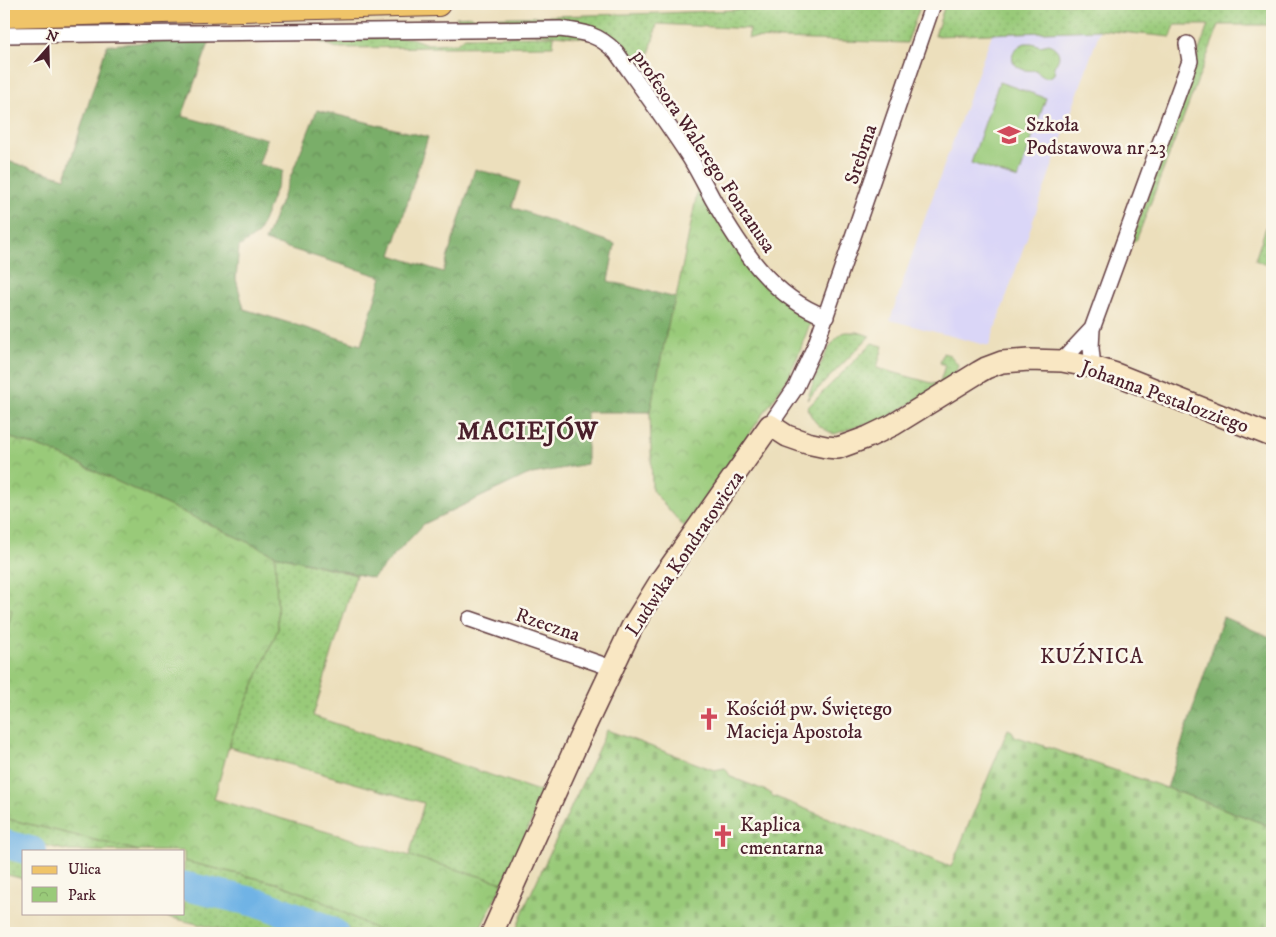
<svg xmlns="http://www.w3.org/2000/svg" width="1276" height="937" font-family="'IM FELL DW Pica',serif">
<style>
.built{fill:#dad6f7}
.grass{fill:url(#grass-dots);stroke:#727452}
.forest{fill:url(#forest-crowns);stroke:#62664a}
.cemetery{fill:url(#cemetery-stones);stroke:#727452}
.park{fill:url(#park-crowns);stroke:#727452}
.garden{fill:#99ca79;stroke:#727452}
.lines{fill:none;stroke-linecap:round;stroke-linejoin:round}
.river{stroke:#6fb3e5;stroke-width:29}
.street-casing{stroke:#623c41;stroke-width:18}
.secondary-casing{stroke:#623c41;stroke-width:24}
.primary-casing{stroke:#623c41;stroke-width:26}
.street{stroke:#fff;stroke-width:15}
.secondary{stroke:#f9e7c3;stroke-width:21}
.primary{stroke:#f0c469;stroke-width:24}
.labels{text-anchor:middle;stroke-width:5;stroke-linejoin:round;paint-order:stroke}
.poi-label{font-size:20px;fill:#4a1f2b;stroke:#fbf7ec;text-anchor:start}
.street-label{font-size:20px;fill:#4a1f2b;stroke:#fbf7ec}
.neighbourhood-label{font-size:21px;letter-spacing:1px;fill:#4a1f2b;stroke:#fbf7ec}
.district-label{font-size:25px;font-weight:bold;letter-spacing:1px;fill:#4a1f2b;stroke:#fbf7ec}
</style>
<defs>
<pattern id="grass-dots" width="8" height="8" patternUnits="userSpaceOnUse" patternTransform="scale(1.25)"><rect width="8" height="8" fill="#99ca79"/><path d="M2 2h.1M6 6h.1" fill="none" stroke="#85ad69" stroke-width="1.8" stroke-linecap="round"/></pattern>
<pattern id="forest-crowns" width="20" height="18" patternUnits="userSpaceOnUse" patternTransform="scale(1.25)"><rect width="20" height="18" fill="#7aae69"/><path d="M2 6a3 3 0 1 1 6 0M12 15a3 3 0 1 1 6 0" fill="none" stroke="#668d57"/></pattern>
<pattern id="cemetery-stones" width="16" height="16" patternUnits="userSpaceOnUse" patternTransform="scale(1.25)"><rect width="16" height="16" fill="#99ca79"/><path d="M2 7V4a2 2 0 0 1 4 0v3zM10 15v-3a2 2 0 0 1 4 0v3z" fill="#85ad69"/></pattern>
<pattern id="park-crowns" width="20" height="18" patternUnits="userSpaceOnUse" patternTransform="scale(1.25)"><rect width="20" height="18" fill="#99ca79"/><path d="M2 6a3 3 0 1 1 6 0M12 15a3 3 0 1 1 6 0" fill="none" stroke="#85ad69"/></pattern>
</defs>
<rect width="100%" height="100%" fill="#fbf7ec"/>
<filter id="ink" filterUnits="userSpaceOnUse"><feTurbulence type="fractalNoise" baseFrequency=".02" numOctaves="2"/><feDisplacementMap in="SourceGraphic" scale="10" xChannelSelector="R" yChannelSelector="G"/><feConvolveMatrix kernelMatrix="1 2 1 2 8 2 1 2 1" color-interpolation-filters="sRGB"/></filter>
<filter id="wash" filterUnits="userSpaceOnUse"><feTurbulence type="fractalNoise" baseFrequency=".0096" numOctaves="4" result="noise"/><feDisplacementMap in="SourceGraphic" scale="20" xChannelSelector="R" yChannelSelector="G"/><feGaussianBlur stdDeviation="1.12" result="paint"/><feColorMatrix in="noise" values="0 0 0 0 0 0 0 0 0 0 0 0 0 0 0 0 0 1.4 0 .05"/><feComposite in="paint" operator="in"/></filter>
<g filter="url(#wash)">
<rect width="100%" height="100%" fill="#ecdfbc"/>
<path class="built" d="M1100 30 989 346 890 320 918 237 992 34Z"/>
<path class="grass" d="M868 4H921L907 43 748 38 750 29 657 24 646 67H633L610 40 463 27 456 17 472 16 474 18 664 13Z
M945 4H1272V25H1219L1136 241H1132L1208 25H1175L1171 37 1100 30 935 36Z
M554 36 553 46 337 48 308 38H411L427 44 457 43 465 37Z
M1272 209V267L1255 260Z
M845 332H858L870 336 807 400C814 381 826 341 845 332Z
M872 343 883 346 877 368 939 385 945 365 940 363 943 353 950 355 958 365 954 377 870 428 868 423 834 434C819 427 814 423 807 408Z
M275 555 356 575 313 716 545 793 503 883 409 856 424 803 229 747 232 735 278 629Z
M4 818 140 851H69L4 836Z
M4 854 24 859V879L4 874Z
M184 861 276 883 318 899 383 933H356L313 912 283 900 248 891 184 876Z
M184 896 246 909 314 933H235L151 913H184Z"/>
<path class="forest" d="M211 38 182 116 267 139 259 164 283 171 258 234 239 247 236 279 244 309 361 345 382 277 265 241 317 110 428 137 391 255 443 272 475 169 494 174 520 182 512 207 615 244 608 281 676 298 670 316 650 412H587V464L527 475 424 524 373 578 275 555 49 450 4 436V160L65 178 107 45Z
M1223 617 1272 638V827L1167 788Z"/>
<path class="cemetery" d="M1008 729 1012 731 1015 736 1167 788 1272 827V933H515L526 904 607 730 714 770 725 768 731 777 769 792 773 796 951 867Z"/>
<path class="park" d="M1025 43H1032L1040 46 1049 44C1060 49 1062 58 1054 66L1055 73C1048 81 1041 77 1036 70 1012 74 1003 52 1025 43Z
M698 188 738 250 812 318 800 351 787 380 684 527 652 490 650 412 670 316 676 298Z
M4 436 49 450 275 555 278 629 232 735 214 799 503 883 478 933H383L318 899 277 883 184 861V851H140L4 818Z"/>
<path class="garden" d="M999 82 1046 98 1018 179 971 163Z
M4 607 12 610 4 644Z"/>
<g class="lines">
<path class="river" d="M4 844 32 851
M184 886 263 904 318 925 334 933"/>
</g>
</g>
<g filter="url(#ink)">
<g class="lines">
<defs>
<path id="street" d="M4 35 560 29C584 32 598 34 616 52 641 87 667 122 690 158 698 171 705 185 712 198 740 247 771 297 826 317
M1062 361 1092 329
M1093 367 1091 348 1092 329 1190 61 1187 44
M770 425 796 387 816 344 933 4
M470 619 612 668"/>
<path id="secondary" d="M492 933 580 737 632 627 661 580 770 425 787 436 807 443 826 447 838 448 868 437 893 425 979 372 986 368 1002 362 1029 360 1062 361 1093 367 1113 373 1272 436"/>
<path id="primary" d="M4 15 438 4"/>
</defs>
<use href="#street" class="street-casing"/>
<use href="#secondary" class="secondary-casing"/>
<use href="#primary" class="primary-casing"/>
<use href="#street" class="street"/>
<use href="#secondary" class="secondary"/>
<use href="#primary" class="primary"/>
</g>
</g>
<defs>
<symbol id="school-bare" viewBox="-9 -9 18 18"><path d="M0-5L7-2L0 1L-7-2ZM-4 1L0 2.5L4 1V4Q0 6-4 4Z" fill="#d1495b" stroke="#fbf7ec" stroke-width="2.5" paint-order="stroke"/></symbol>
<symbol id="church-bare" viewBox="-9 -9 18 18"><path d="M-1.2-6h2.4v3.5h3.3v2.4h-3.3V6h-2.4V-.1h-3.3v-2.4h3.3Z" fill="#d1495b" stroke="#fbf7ec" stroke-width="2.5" paint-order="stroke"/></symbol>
</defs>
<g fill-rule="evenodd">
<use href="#school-bare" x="993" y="119" width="32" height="32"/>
<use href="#church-bare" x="693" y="703" width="32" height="32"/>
<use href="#church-bare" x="707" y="820" width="32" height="32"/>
</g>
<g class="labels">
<g class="poi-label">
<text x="1026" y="131">Szkoła<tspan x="1026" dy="23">Podstawowa nr 23</tspan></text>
<text x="726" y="715">Kościół pw. Świętego<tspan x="726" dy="23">Macieja Apostoła</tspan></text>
<text x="740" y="831">Kaplica<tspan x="740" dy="23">cmentarna</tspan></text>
</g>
<g class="street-label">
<text transform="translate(705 151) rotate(56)" y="7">profesora Walerego Fontanusa</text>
<text transform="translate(860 154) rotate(-71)" y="7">Srebrna</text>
<text transform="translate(1165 396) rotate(20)" y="7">Johanna Pestalozziego</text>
<text transform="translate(684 553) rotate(-56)" y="7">Ludwika Kondratowicza</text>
<text transform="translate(548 624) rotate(19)" y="7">Rzeczna</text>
</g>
<g class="neighbourhood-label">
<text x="1092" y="663">KUŹNICA</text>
</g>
<g class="district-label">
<text x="528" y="439">MACIEJÓW</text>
</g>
</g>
<rect width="1276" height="937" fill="none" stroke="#fbf7ec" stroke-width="20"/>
<rect x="22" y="850" width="162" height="65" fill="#fbf7ec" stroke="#b4a19f"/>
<rect x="32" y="866" width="25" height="8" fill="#f0c469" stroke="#b4a19f"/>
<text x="68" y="874" font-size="15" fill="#4a1f2b">Ulica</text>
<rect x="32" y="887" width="25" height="15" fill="url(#park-crowns)" stroke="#b4a19f"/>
<text x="68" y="900" font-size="15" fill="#4a1f2b">Park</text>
<g transform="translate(48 48) rotate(20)" stroke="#fbf7ec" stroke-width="4" paint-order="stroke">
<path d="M0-4L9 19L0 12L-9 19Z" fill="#4a1f2b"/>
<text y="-8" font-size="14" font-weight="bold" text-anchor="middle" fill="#4a1f2b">N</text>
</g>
</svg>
